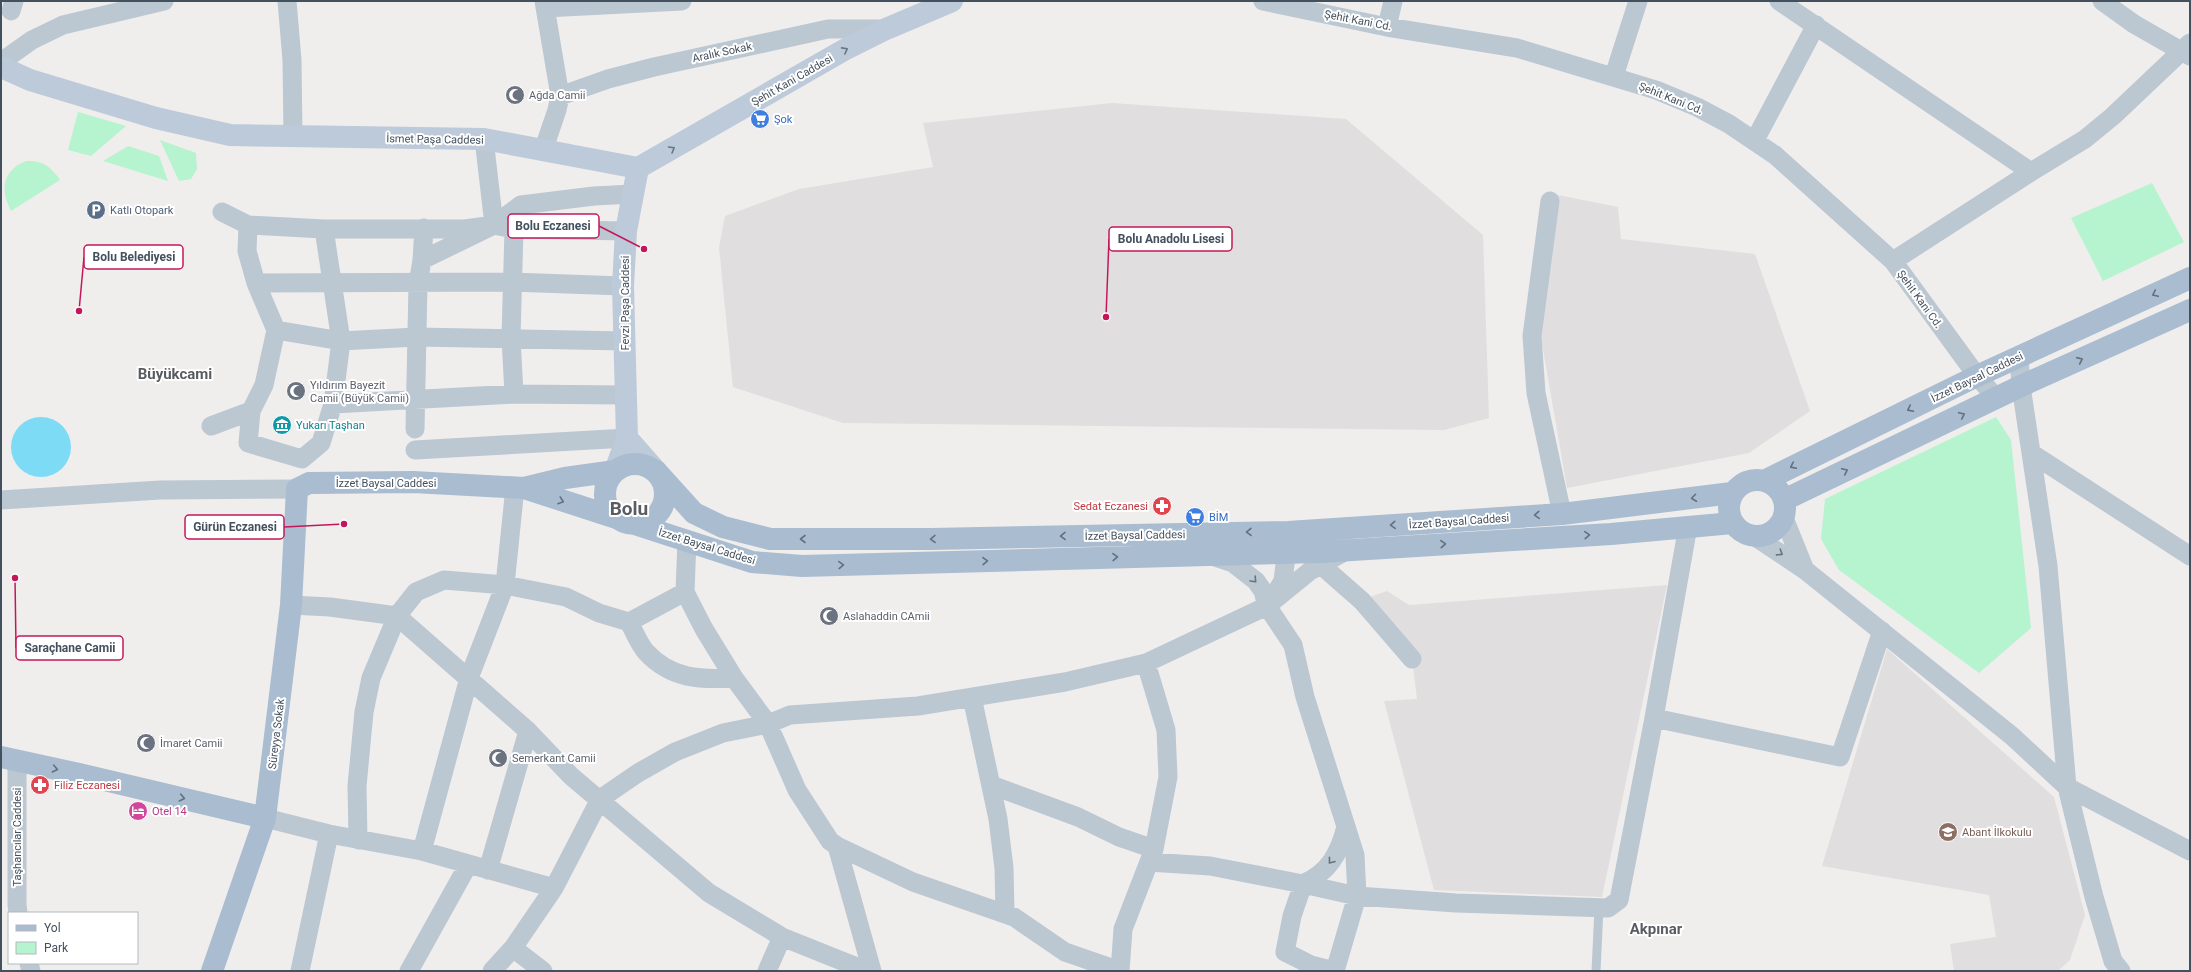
<svg xmlns="http://www.w3.org/2000/svg" width="2191" height="972" font-family="Roboto,sans-serif">
<style>
.education{fill:#e1dedf}
.green{fill:#b5f4ce}
.water{fill:#7ddbf6}
.lines{fill:none;stroke-linecap:round;stroke-linejoin:round}
.lane{stroke:#bbc7d1;stroke-width:9}
.street{stroke:#bbc7d1;stroke-width:19}
.secondary{stroke:#bdcad9;stroke-width:22}
.primary{stroke:#a9bcd0;stroke-width:22}
.oneway{stroke:#687582}
.oneway2{stroke:#627080}
.oneway3{stroke:#677480}
.labels{text-anchor:middle;stroke-width:4;stroke-linejoin:round;paint-order:stroke}
.street-label{font-size:11px;fill:#43505d;stroke:#fff}
.worship-label{font-size:11px;fill:#5b616d;stroke:#fff;text-anchor:start}
.shop-label{font-size:11px;fill:#366cbe;stroke:#fff;text-anchor:start}
.service-label{font-size:11px;fill:#4e5e75;stroke:#fff;text-anchor:start}
.culture-label{font-size:11px;fill:#0d838f;stroke:#fff;text-anchor:start}
.health-label{font-size:11px;fill:#be3a42;stroke:#fff;text-anchor:end}
.hotel-label{font-size:11px;fill:#b23c85;stroke:#fff;text-anchor:start}
.education-label{font-size:11px;fill:#785e54;stroke:#fff;text-anchor:start}
.district-label{font-size:15px;font-weight:bold;fill:#595d63;stroke:#fff}
.town-label{font-size:19px;font-weight:bold;fill:#595d63;stroke:#fff}
.leader{fill:none;stroke:#c2185b;stroke-width:1.5}
.callout-dot{fill:#c2185b;stroke:#fff;stroke-width:1.5}
.callout{fill:#fff;stroke:#c2185b;stroke-width:1.5}
.callout-label{font-size:12px;text-anchor:middle;font-weight:bold;fill:#43505d}
</style>
<rect width="100%" height="100%" fill="#f0eded"/>
<path class="education" d="M1112 103 1346 119 1483 235 1489 418 1444 430 843 423 733 387 719 247 725 216 799 189 933 167 923 123Z
M1553 194 1618 207 1621 239 1755 254 1810 411 1749 453 1567 488 1540 332Z
M1667 585 1602 897 1434 890 1384 701 1417 699 1412 659 1361 600 1387 591 1409 605Z
M1887 649 2054 797 2085 915 2070 960 2058 971H1954L1950 944 1996 937 1989 895 1822 866Z"/>
<path class="green" d="M78 112 126 126 91 156 68 150Z
M160 140 196 153 197 169 191 179 179 181Z
M128 146 159 156 168 181 103 161Z
M26 161C42 160 51 166 60 180L11 211C0 191 2 170 26 161Z
M2152 183 2184 242 2103 281 2071 218Z
M1996 417 2011 440 2031 628 1979 673 1839 570 1821 539 1825 499Z"/>
<path class="water" d="M11 447a30 30 0 1 1 60 0a30 30 0 1 1-60 0Z"/>
<g class="lines">
<path class="lane" d="M1596 971 1599 908"/>
<path class="street" d="M287 1 292 60 293 136
M1263 1 1387 27 1517 48 1656 90 1697 107 1729 124 1775 155 1893 261 1977 376 1997 399
M1779 1 2031 172
M2102 1 2134 24 2190 56
M545 8 682 1
M11 11 14 1
M1387 27 1393 1
M1 62 32 40 63 25 164 1
M1614 76 1638 1
M560 96 608 79 654 67 828 29H886
M484 139 494 225
M1755 140 1816 25
M543 151 557 110 560 96 544 1
M1550 201 1532 336 1536 393 1562 514
M248 225 324 229H465L494 225 514 229 626 231
M324 229 341 341 333 404
M514 229 511 338 514 394
M422 260 494 225 521 205 594 196 633 194
M1893 261 2031 172 2085 139 2113 116 2190 43
M256 283 511 282 623 286
M276 330 341 341 416 337 625 341
M2019 356 2021 386 2048 566 2067 787 2094 897 2113 961 2121 971
M251 411 248 443 302 459 321 443 333 404 514 394 624 395
M211 426 251 411 264 385 276 330 256 283 247 251 248 225 222 212
M415 429 418 284 422 260 424 228
M415 450 627 438
M2031 453 2190 556
M1 500 160 490 297 489
M1784 518 1805 570
M1754 536 1805 570 2012 736 2067 787 2190 851
M687 540 685 592 704 629 734 678 768 724 797 790 830 841 837 846 872 971
M1212 556 1233 563 1256 581 1263 591 1267 606 1293 645 1305 697 1355 855 1357 896 1335 971
M1321 565 1362 601 1412 659
M685 592 629 622C634 631 639 644 646 652 671 679 700 680 734 678
M1273 597 1283 581 1288 539
M291 605 330 607 397 616 528 731 571 776 709 893 782 937 867 971
M972 697 998 819 1004 868 1005 914
M1654 718 1840 757 1882 631
M17 761V905L18 913
M991 785 1078 817 1119 837 1154 849
M265 818 329 834 422 851 554 888
M358 840 357 786 364 712 371 678 397 616 416 592 444 580 505 585 566 597 599 613 629 622
M837 846 913 882 1014 917 1065 952 1120 971
M422 851 469 678 505 585 515 487
M1149 862 1210 866 1303 884 1292 916 1285 952 1311 965 1334 971
M488 870 528 731
M1303 884 1357 896 1456 903 1608 908 1619 900 1654 718 1688 526
M1303 884C1329 872 1339 854 1346 827
M513 948 543 971
M29 963 31 971
M300 971 329 834
M409 971 468 865
M492 971 513 948 554 888 600 799 638 773 675 752 723 733 768 724 790 715 918 706 1065 682 1146 663 1267 606 1310 571 1346 551
M767 971 782 937
M1120 971 1123 929 1154 849 1168 777 1166 730 1146 663"/>
<path class="secondary" d="M1 67 30 80 156 118 230 135 484 139 638 168
M638 168 844 50 886 29 952 1
M627 438 656 471
M615 471 627 438 623 286 626 231 638 168"/>
<path class="primary" d="M605 494a30 30 0 1 1 60 0a30 30 0 1 1-60 0Z
M656 471 694 513 723 527 770 539H931L1288 532 1562 514 1732 493
M1729 508a28 28 0 1 1 56 0a28 28 0 1 1-56 0Z
M1766 480 1977 376 2190 278
M524 488 752 562 802 566 1320 552 1611 534 1733 523
M1784 500 2021 386 2190 310
M1 757 79 774 265 818
M212 971 265 818 291 605 297 489 309 483 413 482 524 488 565 478 615 471"/>
</g>
<defs><path id="oneway-chevron" d="M-2-3.5L2.5 0L-2 3.5" fill="none" stroke-width="1.6" stroke-linecap="round" stroke-linejoin="round"/></defs>
<g class="oneway">
<use href="#oneway-chevron" transform="translate(845 50) rotate(-28)"/>
<use href="#oneway-chevron" transform="translate(672 149) rotate(-30)"/>
</g>
<g class="oneway2">
<use href="#oneway-chevron" transform="translate(2155 294) rotate(155)"/>
<use href="#oneway-chevron" transform="translate(2080 360) rotate(-24)"/>
<use href="#oneway-chevron" transform="translate(1910 409) rotate(154)"/>
<use href="#oneway-chevron" transform="translate(1962 415) rotate(-25)"/>
<use href="#oneway-chevron" transform="translate(1793 466) rotate(154)"/>
<use href="#oneway-chevron" transform="translate(1845 471) rotate(-25)"/>
<use href="#oneway-chevron" transform="translate(1694 498) rotate(173)"/>
<use href="#oneway-chevron" transform="translate(561 501) rotate(19)"/>
<use href="#oneway-chevron" transform="translate(1537 515) rotate(176)"/>
<use href="#oneway-chevron" transform="translate(1393 525) rotate(176)"/>
<use href="#oneway-chevron" transform="translate(1249 532) rotate(179)"/>
<use href="#oneway-chevron" transform="translate(1587 535) rotate(-4)"/>
<use href="#oneway-chevron" transform="translate(1063 536) rotate(179)"/>
<use href="#oneway-chevron" transform="translate(803 539) rotate(180)"/>
<use href="#oneway-chevron" transform="translate(933 539) rotate(179)"/>
<use href="#oneway-chevron" transform="translate(1443 544) rotate(-4)"/>
<use href="#oneway-chevron" transform="translate(1115 557) rotate(-2)"/>
<use href="#oneway-chevron" transform="translate(985 561) rotate(-2)"/>
<use href="#oneway-chevron" transform="translate(841 565) rotate(-2)"/>
<use href="#oneway-chevron" transform="translate(55 769) rotate(12)"/>
<use href="#oneway-chevron" transform="translate(182 798) rotate(13)"/>
</g>
<g class="oneway3">
<use href="#oneway-chevron" transform="translate(1780 553) rotate(33)"/>
<use href="#oneway-chevron" transform="translate(1254 580) rotate(47)"/>
<use href="#oneway-chevron" transform="translate(1331 861) rotate(128)"/>
</g>
<defs>
<symbol id="mosque-disc" viewBox="-11 -11 22 22"><circle r="9.5" fill="#6b7280" stroke="#fff"/><path d="M3.5-4.9A6 6 0 1 0 3.5 4.9A5 5 0 1 1 3.5-4.9Z" fill="#fff"/></symbol>
<symbol id="supermarket-disc" viewBox="-11 -11 22 22"><circle r="9.5" fill="#3f7fe0" stroke="#fff"/><path d="M-6-5.5h2.5l.6 2H6L4.5 2H-2.5L-4.4-4H-6ZM-1.5 3.2a1.3 1.3 0 1 0 .1 0ZM3 3.2a1.3 1.3 0 1 0 .1 0Z" fill="#fff"/></symbol>
<symbol id="parking-disc" viewBox="-11 -11 22 22"><circle r="9.5" fill="#5c6f8a" stroke="#fff"/><path d="M-3.5-5.5H1a3.5 3.5 0 0 1 0 7H-1V5.5H-3.5ZM-1-3.4V-.6H.8a1.4 1.4 0 0 0 0-2.8Z" fill="#fff"/></symbol>
<symbol id="museum-disc" viewBox="-11 -11 22 22"><circle r="9.5" fill="#0f9aa8" stroke="#fff"/><path d="M0-6L6-3V-2H-6V-3ZM-5-1h2V3h-2ZM-1-1h2V3h-2ZM3-1h2V3H3ZM-6 4H6V6H-6Z" fill="#fff"/></symbol>
<symbol id="pharmacy-disc" viewBox="-11 -11 22 22"><circle r="9.5" fill="#e0444e" stroke="#fff"/><path d="M-2-6h4v4h4v4h-4v4h-4v-4h-4v-4h4Z" fill="#fff"/></symbol>
<symbol id="hotel-disc" viewBox="-11 -11 22 22"><circle r="9.5" fill="#d1479c" stroke="#fff"/><path d="M-6-4.5h1.5V1H6V5H4.5V3h-9V5H-6ZM-4 0a1.8 1.8 0 1 1 3.6 0ZM.5 0V-2.5h3Q6-2.5 6 0Z" fill="#fff"/></symbol>
<symbol id="school-disc" viewBox="-11 -11 22 22"><circle r="9.5" fill="#8d6e63" stroke="#fff"/><path d="M0-5L7-2L0 1L-7-2ZM-4 1L0 2.5L4 1V4Q0 6-4 4Z" fill="#fff"/></symbol>
</defs>
<g fill-rule="evenodd">
<use href="#mosque-disc" x="504" y="84" width="22" height="22"/>
<use href="#supermarket-disc" x="749" y="108" width="22" height="22"/>
<use href="#parking-disc" x="85" y="199" width="22" height="22"/>
<use href="#mosque-disc" x="285" y="380" width="22" height="22"/>
<use href="#museum-disc" x="271" y="414" width="22" height="22"/>
<use href="#pharmacy-disc" x="1151" y="495" width="22" height="22"/>
<use href="#supermarket-disc" x="1184" y="506" width="22" height="22"/>
<use href="#mosque-disc" x="818" y="605" width="22" height="22"/>
<use href="#mosque-disc" x="135" y="732" width="22" height="22"/>
<use href="#mosque-disc" x="487" y="747" width="22" height="22"/>
<use href="#pharmacy-disc" x="29" y="774" width="22" height="22"/>
<use href="#hotel-disc" x="127" y="800" width="22" height="22"/>
<use href="#school-disc" x="1937" y="821" width="22" height="22"/>
</g>
<g class="labels">
<g class="street-label">
<text transform="translate(1358 20) rotate(11)" y="4">Şehit Kani Cd.</text>
<text transform="translate(722 52) rotate(-12)" y="4">Aralık Sokak</text>
<text transform="translate(792 80) rotate(-30)" y="4">Şehit Kani Caddesi</text>
<text transform="translate(1671 98) rotate(22)" y="4">Şehit Kani Cd.</text>
<text transform="translate(435 139) rotate(1)" y="4">İsmet Paşa Caddesi</text>
<text transform="translate(1920 299) rotate(54)" y="4">Şehit Kani Cd.</text>
<text transform="translate(625 303) rotate(-90)" y="4">Fevzi Paşa Caddesi</text>
<text transform="translate(1977 377) rotate(-26)" y="4">İzzet Baysal Caddesi</text>
<text x="386" y="487">İzzet Baysal Caddesi</text>
<text transform="translate(1459 521) rotate(-4)" y="4">İzzet Baysal Caddesi</text>
<text transform="translate(1135 535) rotate(-1)" y="4">İzzet Baysal Caddesi</text>
<text transform="translate(707 546) rotate(17)" y="4">İzzet Baysal Caddesi</text>
<text transform="translate(276 734) rotate(-83)" y="4">Süreyya Sokak</text>
<text transform="translate(17 837) rotate(-90)" y="4">Taşhancılar Caddesi</text>
</g>
<g class="worship-label">
<text x="529" y="99">Ağda Camii</text>
<text x="310" y="389">Yıldırım Bayezit<tspan x="310" dy="13">Camii (Büyük Camii)</tspan></text>
<text x="843" y="620">Aslahaddin CAmii</text>
<text x="160" y="747">İmaret Camii</text>
<text x="512" y="762">Semerkant Camii</text>
</g>
<g class="shop-label">
<text x="774" y="123">Şok</text>
<text x="1209" y="521">BİM</text>
</g>
<g class="service-label">
<text x="110" y="214">Katlı Otopark</text>
</g>
<g class="culture-label">
<text x="296" y="429">Yukarı Taşhan</text>
</g>
<g class="health-label">
<text x="1148" y="510">Sedat Eczanesi</text>
<text x="54" y="789" text-anchor="start">Filiz Eczanesi</text>
</g>
<g class="hotel-label">
<text x="152" y="815">Otel 14</text>
</g>
<g class="education-label">
<text x="1962" y="836">Abant İlkokulu</text>
</g>
<g class="district-label">
<text x="175" y="379">Büyükcami</text>
<text x="1656" y="934">Akpınar</text>
</g>
<g class="town-label">
<text x="629" y="515">Bolu</text>
</g>
</g>
<path class="leader" d="M644 249L599 226M1106 317L1109 239M79 311L84 257M344 524L284 527M15 578L16 648"/>
<g class="callout-dot">
<circle cx="644" cy="249" r="4"/>
<circle cx="1106" cy="317" r="4"/>
<circle cx="79" cy="311" r="4"/>
<circle cx="344" cy="524" r="4"/>
<circle cx="15" cy="578" r="4"/>
</g>
<g class="callout">
<rect x="508" y="214" width="91" height="24" rx="4"/>
<rect x="1109" y="227" width="123" height="24" rx="4"/>
<rect x="84" y="245" width="99" height="24" rx="4"/>
<rect x="185" y="515" width="99" height="24" rx="4"/>
<rect x="16" y="636" width="107" height="24" rx="4"/>
</g>
<g class="callout-label">
<text x="553" y="230">Bolu Eczanesi</text>
<text x="1171" y="243">Bolu Anadolu Lisesi</text>
<text x="134" y="261">Bolu Belediyesi</text>
<text x="235" y="531">Gürün Eczanesi</text>
<text x="70" y="652">Saraçhane Camii</text>
</g>
<rect width="2191" height="972" fill="none" stroke="#43505d" stroke-width="4"/>
<rect x="8" y="912" width="130" height="52" fill="#ffffff" stroke="#b4b9be"/>
<rect x="16" y="925" width="20" height="6" fill="#a9bcd0" stroke="#b4b9be"/>
<text x="44" y="932" font-size="12" fill="#43505d">Yol</text>
<rect x="16" y="942" width="20" height="12" fill="#b5f4ce" stroke="#b4b9be"/>
<text x="44" y="952" font-size="12" fill="#43505d">Park</text>
</svg>
